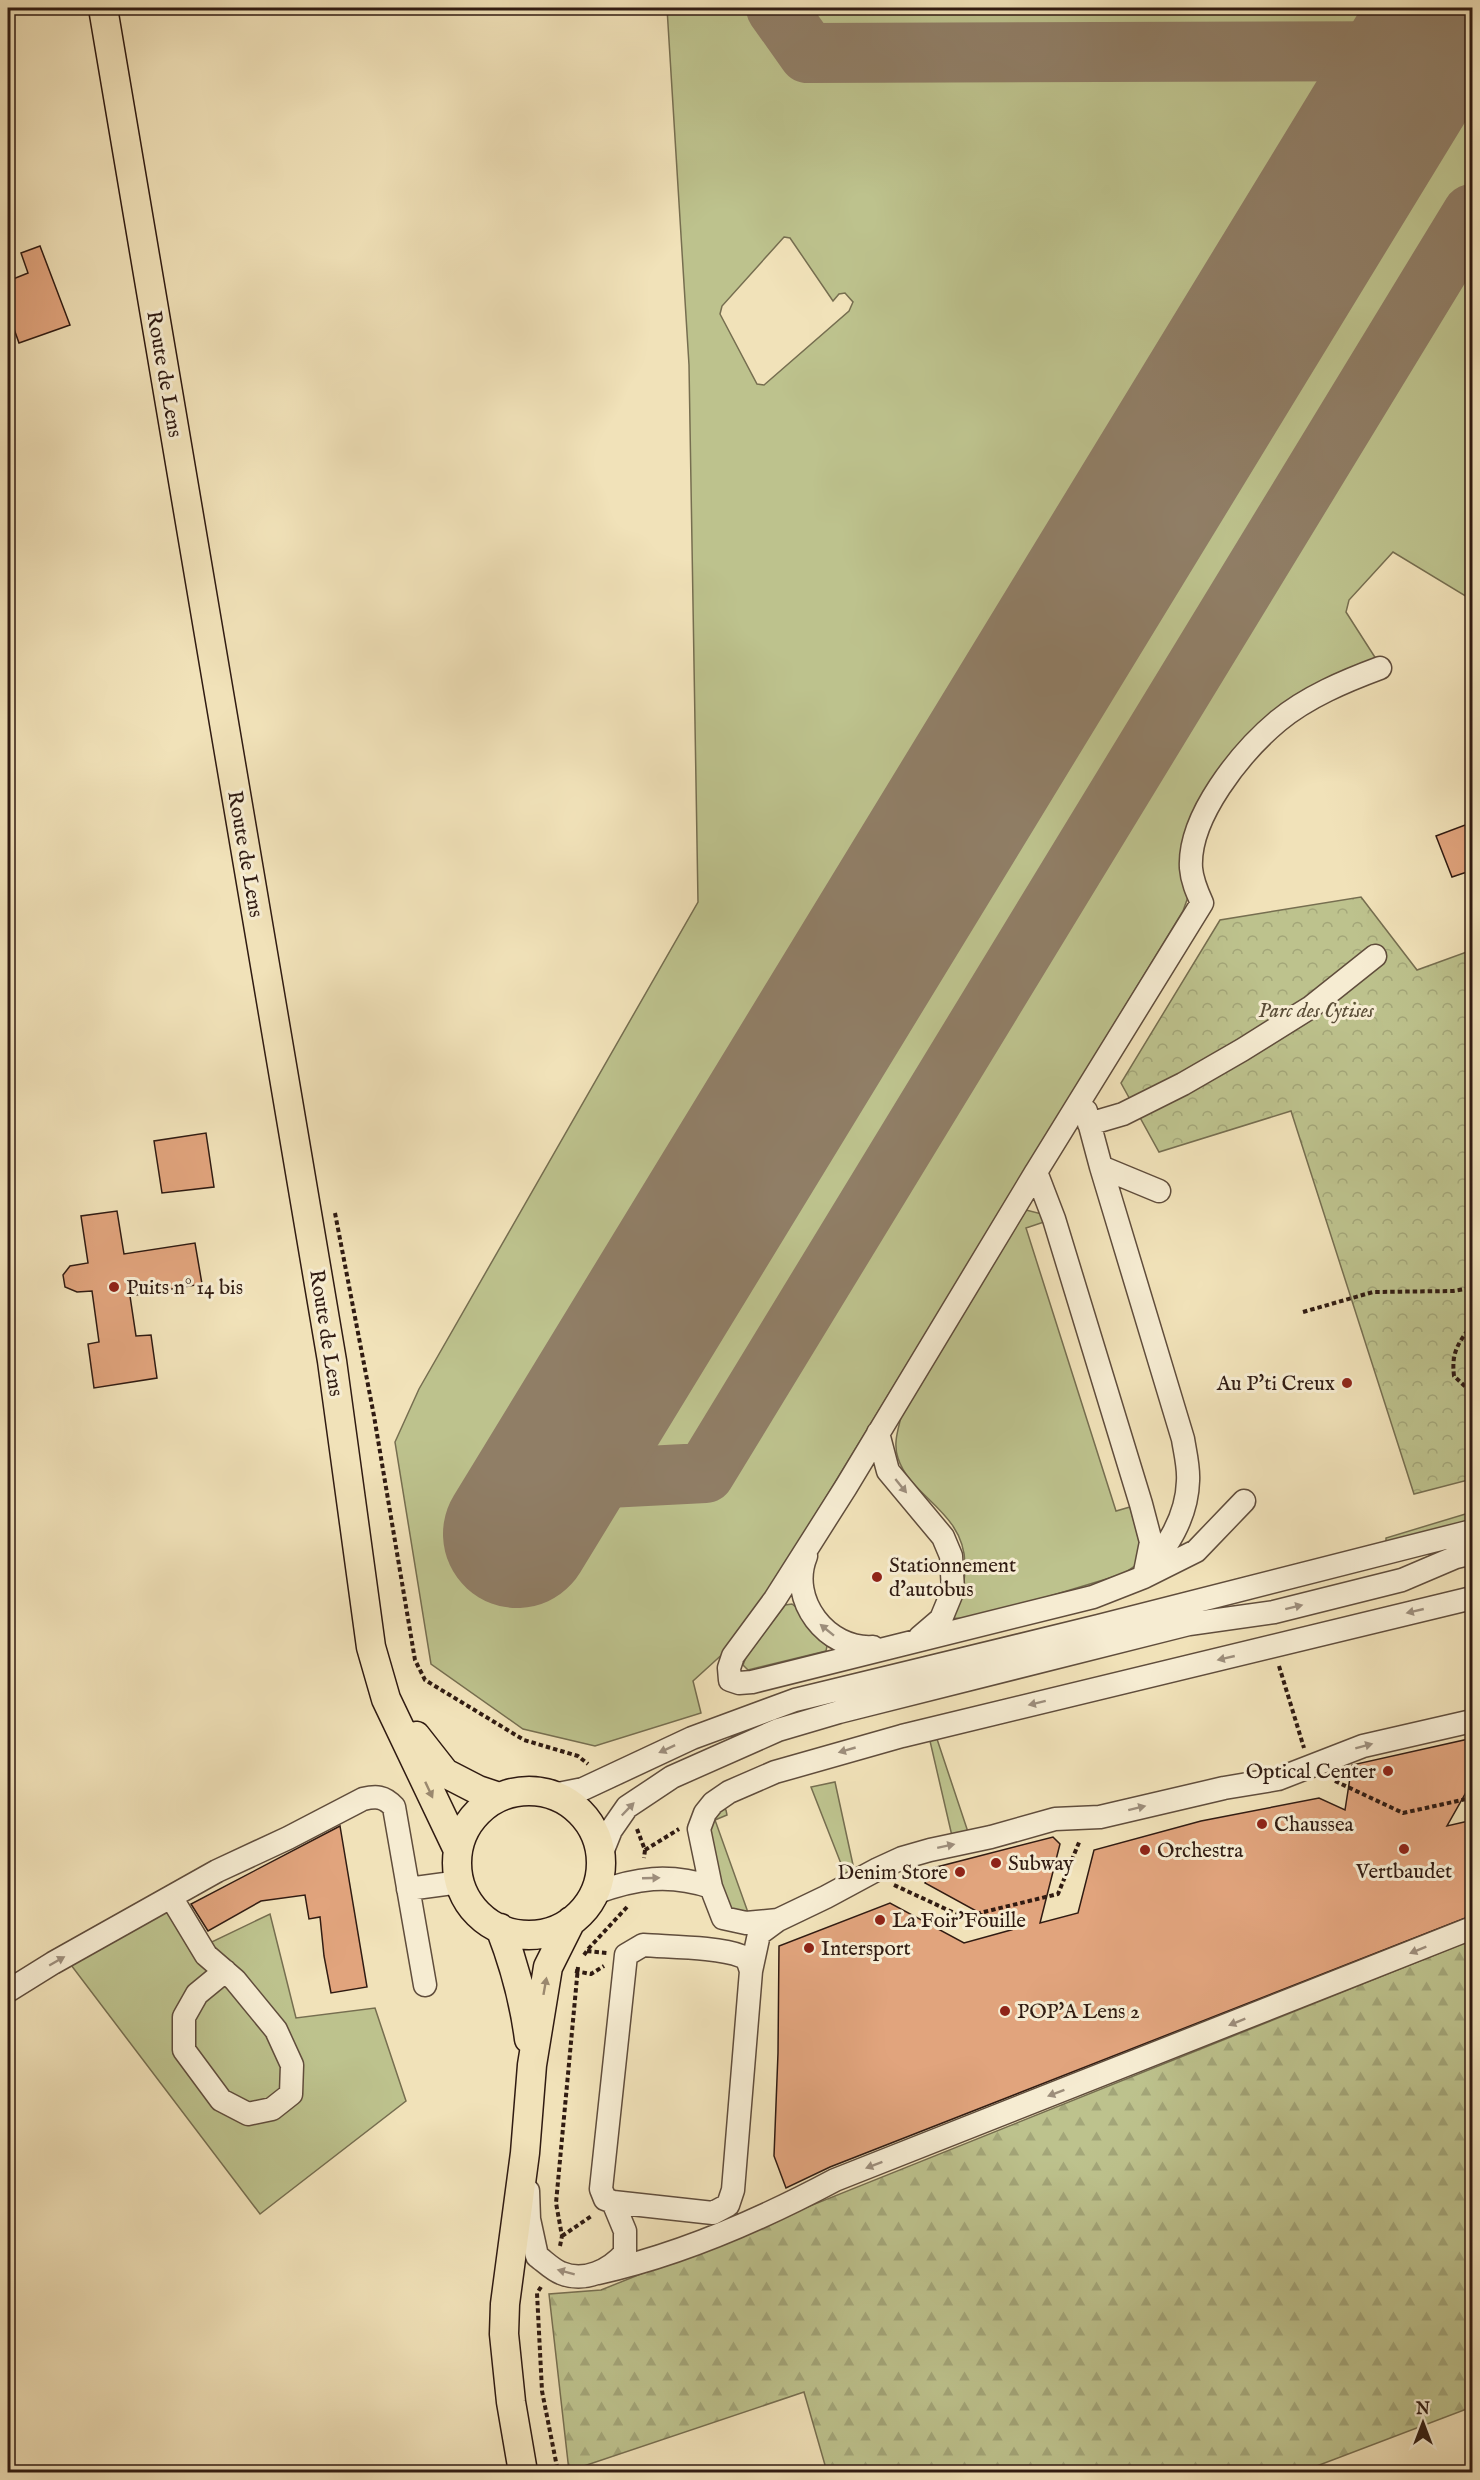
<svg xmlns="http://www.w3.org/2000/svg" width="1480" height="2480" font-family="'IM FELL English',serif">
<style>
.grass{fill:#bdc28d;stroke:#766e50;stroke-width:1.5;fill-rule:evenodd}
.forest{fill:url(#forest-firs);stroke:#766e50;stroke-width:1.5}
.park{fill:url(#park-crowns);stroke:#766e50;stroke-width:1.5}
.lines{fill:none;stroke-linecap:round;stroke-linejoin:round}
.taxiway{stroke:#907e66;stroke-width:60}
.runway{stroke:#907e66;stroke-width:148}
.building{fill:#e1a47d;stroke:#301b12;stroke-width:1.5}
.minor-casing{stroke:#604d3c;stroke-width:25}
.major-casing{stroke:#301b12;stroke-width:31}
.path{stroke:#301b12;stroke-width:4;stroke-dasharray:4.5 3;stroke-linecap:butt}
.minor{stroke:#f6ecd2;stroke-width:22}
.major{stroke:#f1e2b9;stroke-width:28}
.oneway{fill:#9d8e7c}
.oneway2{fill:#9a886e}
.poi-dot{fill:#8f2418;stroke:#f6ecd2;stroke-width:2}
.labels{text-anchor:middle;stroke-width:6;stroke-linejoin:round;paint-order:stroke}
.street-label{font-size:21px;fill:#301b12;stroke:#f6ecd2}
.park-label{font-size:21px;font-style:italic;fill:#5a4d37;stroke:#f6ecd2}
.poi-label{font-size:21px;fill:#301b12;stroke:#f6ecd2;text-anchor:start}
</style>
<defs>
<pattern id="forest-firs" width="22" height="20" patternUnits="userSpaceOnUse" patternTransform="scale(1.5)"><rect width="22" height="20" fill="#bdc28d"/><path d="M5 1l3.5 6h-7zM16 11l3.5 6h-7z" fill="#a3a679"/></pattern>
<pattern id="park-crowns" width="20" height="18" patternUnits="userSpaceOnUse" patternTransform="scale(1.5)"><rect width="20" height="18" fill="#bdc28d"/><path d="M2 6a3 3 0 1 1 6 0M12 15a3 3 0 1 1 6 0" fill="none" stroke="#a3a679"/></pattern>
</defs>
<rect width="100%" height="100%" fill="#f1e2b9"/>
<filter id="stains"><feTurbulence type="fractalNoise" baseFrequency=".00333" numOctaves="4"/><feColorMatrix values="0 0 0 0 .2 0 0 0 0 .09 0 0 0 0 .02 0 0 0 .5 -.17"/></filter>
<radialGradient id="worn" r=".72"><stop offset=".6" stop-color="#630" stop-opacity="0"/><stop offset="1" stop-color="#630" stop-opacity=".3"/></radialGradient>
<path class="grass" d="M667 8H1472V600L1393 552 1349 600 1346 612 1378 662 1332 683 1213 788 1188 897 1183 911 773 1584 727 1650 693 1681 701 1713 595 1746 523 1729 431 1664 395 1442 419 1389 698 902 689 365ZM784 237 790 238 833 301 839 294 845 293 853 302 849 311 764 385 757 384 720 314 722 306Z
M1026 1210 1042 1214 1044 1222 1026 1228 1116 1511 1130 1507 1140 1544 1139 1563 1123 1574 1010 1608 966 1619 953 1618C959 1601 966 1582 965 1564 964 1511 910 1497 898 1458 893 1444 898 1430 901 1417Z
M1472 1512V1523L1386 1544V1538Z
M792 1604 801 1611 816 1636 827 1646 826 1651 748 1670 743 1665 746 1657 785 1605Z
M937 1739 968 1832 952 1836 930 1741Z
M835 1782 855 1874 847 1879 811 1787Z
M722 1808 726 1810 727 1815 715 1820 750 1918 732 1912C722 1887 694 1828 722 1808Z
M167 1910 191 1952 270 1914 296 2018 375 2008 406 2101 260 2214 71 1965Z"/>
<path class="forest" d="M1472 1940V2407L1301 2472H827L804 2392 569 2471 549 2294 601 2290Z"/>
<path class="park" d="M1361 897 1417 970 1472 950V1479L1414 1494 1291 1111 1159 1152 1121 1083 1220 920Z"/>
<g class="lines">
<path class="taxiway" d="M776 8 808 53 1472 51
M549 1481 705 1473 1472 214"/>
<path class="runway" d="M517 1534 1448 8"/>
</g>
<path class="building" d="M40 246 70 325 19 343 8 312V281L28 273 21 253Z
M1473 822V870L1452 877 1436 836Z
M206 1133 214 1187 162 1193 154 1141Z
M117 1211 124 1254 195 1243 202 1284 130 1296 136 1336 151 1335 157 1378 94 1388 88 1344 99 1342 92 1291 77 1292 65 1287 63 1275 70 1266 88 1263 81 1216Z
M1473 1738V1780L1447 1826 1473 1820V1915L830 2167 786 2188 774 2156 778 2053 779 1946 890 1903 964 1943 1011 1930 925 1883 933 1868 1053 1837 1060 1844 1040 1923 1078 1913 1094 1850 1201 1821 1319 1798 1345 1810 1352 1765Z
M340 1826 367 1987 331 1993 324 1956 320 1917 309 1919 305 1895 261 1901 208 1931 191 1904Z"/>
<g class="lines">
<defs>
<path id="minor" d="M1086 1111 1101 1167
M1089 1124 1123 1114 1183 1084 1242 1050 1311 1007 1375 956
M1036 1172 846 1487 775 1599 733 1656 729 1668 730 1680 739 1683 752 1682 1093 1597 1144 1577 1151 1542 1141 1504 1054 1219 1036 1172 1202 903C1197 892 1192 881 1191 868 1188 817 1241 752 1278 721 1307 697 1345 681 1380 668
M1159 1191 1101 1167 1183 1439C1185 1452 1189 1467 1188 1481 1187 1519 1166 1547 1144 1577L1196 1551 1244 1501
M878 1433 888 1471 943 1537 951 1556 953 1590 941 1619 920 1637
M806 1556C788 1600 827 1650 873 1647
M1472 1598 902 1736 775 1772 729 1792 713 1803 705 1813 699 1829 711 1887 723 1918 746 1923 778 1920 826 1897 878 1869 902 1858 930 1850 991 1837 1055 1819 1100 1817 1224 1788 1278 1779 1363 1746 1472 1721
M553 1795 583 1789 692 1738 795 1700 1099 1626 1472 1531
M601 1855 611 1830 627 1807 672 1777 778 1730 839 1712 1189 1624 1274 1612 1402 1580 1456 1557 1472 1553
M408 1889 460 1882
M595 1893C636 1878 669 1873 711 1887
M171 1897 206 1955 235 1980 276 2030 292 2065 291 2094 272 2109 248 2114 221 2100 184 2050V2017L197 1994 225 1971
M643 1945C668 1947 719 1947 741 1956 748 1958 749 1965 751 1971L733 2190 728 2205 713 2213 613 2202 605 2199 601 2189 626 1955Z
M751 1971 759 1934 778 1920
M8 1991 53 1963 217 1871 288 1838 363 1799C376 1796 384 1796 394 1807L425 1985
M528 2191 529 2219 537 2256C544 2261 553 2270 561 2273 585 2283 610 2270 625 2253V2231L613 2202
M598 2273C680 2255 760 2220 835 2180L1472 1928"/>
<path id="major" d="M103 8 332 1361 371 1647 386 1699 458 1850
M416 1736 445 1773 478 1790 499 1797
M457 1863a72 72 0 1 1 144 0a72 72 0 1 1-144 0Z
M500 1928C514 1964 524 2000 529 2039
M523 2472 511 2402 504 2334 505 2304 525 2153 532 2065 548 1967 571 1921"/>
</defs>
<use href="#minor" class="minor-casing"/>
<use href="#major" class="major-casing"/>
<path class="path" d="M335 1213 374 1416 415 1660 425 1680 524 1740 578 1756 588 1764
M1303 1312 1373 1292 1453 1291 1472 1288
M1472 1324C1459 1343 1451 1351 1454 1376L1472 1393
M1279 1666 1304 1748
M1335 1781 1403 1813 1471 1798 1472 1796
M637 1829 645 1850 644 1858
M645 1850 679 1829
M894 1885 963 1917 1058 1894 1080 1840
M587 1951 607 1953
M584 1955 589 1948 627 1907
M575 1971 591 1974 604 1966
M562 2236 593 2215
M560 2246 562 2236 556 2203 578 1967
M541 2287 537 2293 542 2391 558 2472"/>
<use href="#minor" class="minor"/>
<use href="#major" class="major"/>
</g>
<defs><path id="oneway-solid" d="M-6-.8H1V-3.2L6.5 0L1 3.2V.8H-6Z" transform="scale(1.5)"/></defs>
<g class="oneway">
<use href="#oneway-solid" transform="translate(901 1486) rotate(51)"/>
<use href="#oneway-solid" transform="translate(1294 1607) rotate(-14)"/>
<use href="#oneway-solid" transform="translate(1415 1611) rotate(167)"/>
<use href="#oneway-solid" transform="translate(827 1630) rotate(-141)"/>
<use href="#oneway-solid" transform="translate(1226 1658) rotate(167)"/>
<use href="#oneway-solid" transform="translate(1037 1703) rotate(166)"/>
<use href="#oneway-solid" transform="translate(1364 1746) rotate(-15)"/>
<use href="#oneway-solid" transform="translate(667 1749) rotate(155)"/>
<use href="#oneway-solid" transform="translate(847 1750) rotate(164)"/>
<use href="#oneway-solid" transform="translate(1137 1808) rotate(-14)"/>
<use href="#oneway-solid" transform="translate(628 1809) rotate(-46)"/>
<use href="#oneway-solid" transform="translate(946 1846) rotate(-12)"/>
<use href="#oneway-solid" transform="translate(651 1878) rotate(-2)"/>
<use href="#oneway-solid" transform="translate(1418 1950) rotate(158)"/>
<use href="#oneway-solid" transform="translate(57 1961) rotate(-30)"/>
<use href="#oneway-solid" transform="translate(1237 2022) rotate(158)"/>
<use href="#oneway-solid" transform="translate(1056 2093) rotate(159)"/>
<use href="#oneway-solid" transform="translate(874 2165) rotate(159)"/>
<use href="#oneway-solid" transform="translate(566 2272) rotate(-165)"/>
</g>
<g class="oneway2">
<use href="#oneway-solid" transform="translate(429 1790) rotate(65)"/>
<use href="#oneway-solid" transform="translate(545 1986) rotate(-80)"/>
</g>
<g class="poi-dot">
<circle cx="114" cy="1287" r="6"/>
<circle cx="1347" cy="1383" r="6"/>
<circle cx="877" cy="1577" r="6"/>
<circle cx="1388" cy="1771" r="6"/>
<circle cx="1262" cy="1824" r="6"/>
<circle cx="1404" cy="1849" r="6"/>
<circle cx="1145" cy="1850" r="6"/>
<circle cx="996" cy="1863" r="6"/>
<circle cx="960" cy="1872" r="6"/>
<circle cx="880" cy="1920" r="6"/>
<circle cx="809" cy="1948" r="6"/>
<circle cx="1005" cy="2011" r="6"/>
</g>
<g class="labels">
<g class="street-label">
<text transform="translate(165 374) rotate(80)" y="7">Route de Lens</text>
<text transform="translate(246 854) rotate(80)" y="7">Route de Lens</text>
<text transform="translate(327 1333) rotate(81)" y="7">Route de Lens</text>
</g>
<g class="park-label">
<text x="1316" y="1017">Parc des Cytises</text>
</g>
<g class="poi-label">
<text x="126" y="1294">Puits n° 14 bis</text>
<text x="1335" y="1390" text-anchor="end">Au P'ti Creux</text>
<text x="889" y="1572">Stationnement<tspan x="889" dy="24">d'autobus</tspan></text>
<text x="1376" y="1778" text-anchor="end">Optical Center</text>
<text x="1274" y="1831">Chaussea</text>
<text x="1157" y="1857">Orchestra</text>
<text x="1008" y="1870">Subway</text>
<text x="1404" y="1878" text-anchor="middle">Vertbaudet</text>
<text x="948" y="1879" text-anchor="end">Denim Store</text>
<text x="892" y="1927">La Foir'Fouille</text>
<text x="821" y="1955">Intersport</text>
<text x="1017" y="2018">POP'A Lens 2</text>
</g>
</g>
<rect width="1480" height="2480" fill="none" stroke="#f1e2b9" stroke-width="30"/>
<rect x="9" y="9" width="1462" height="2462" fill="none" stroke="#301b12" stroke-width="3"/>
<rect x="15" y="15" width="1450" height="2450" fill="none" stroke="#301b12" stroke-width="1.5"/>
<g transform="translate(1423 2423)" stroke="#f6ecd2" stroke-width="4.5" paint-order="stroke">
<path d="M0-4.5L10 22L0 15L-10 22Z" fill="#301b12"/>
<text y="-9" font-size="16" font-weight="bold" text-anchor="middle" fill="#301b12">N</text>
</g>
<rect width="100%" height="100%" filter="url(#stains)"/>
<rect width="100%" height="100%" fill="url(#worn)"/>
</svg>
